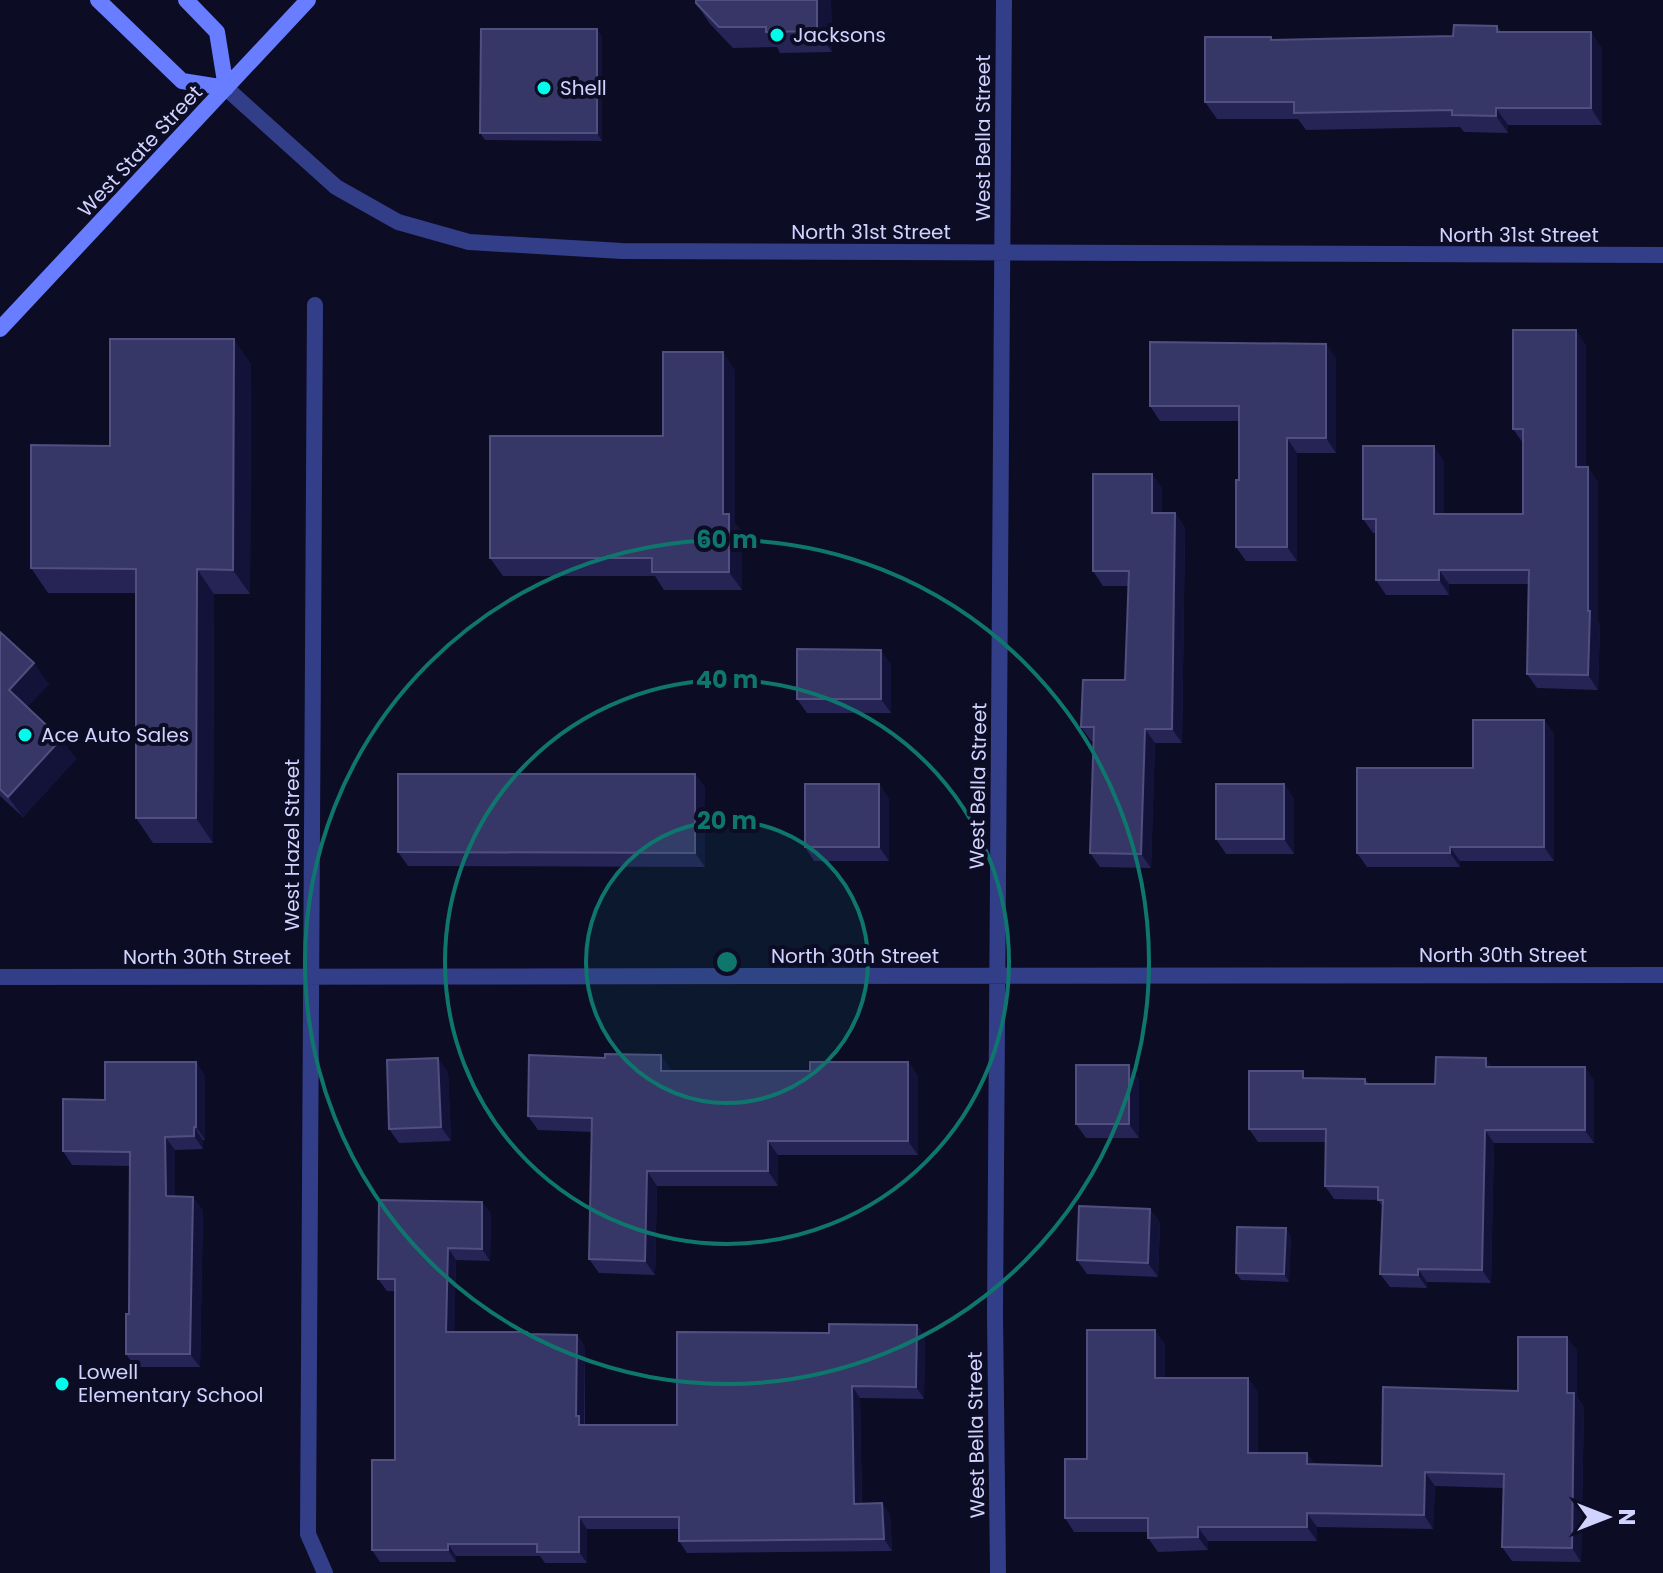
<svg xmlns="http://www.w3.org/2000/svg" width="1663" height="1573" font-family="Poppins,sans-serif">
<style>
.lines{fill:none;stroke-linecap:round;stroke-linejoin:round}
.street{stroke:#333e89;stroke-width:16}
.secondary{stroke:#687dff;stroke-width:16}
.wall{fill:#252455}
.shaded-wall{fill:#13133a}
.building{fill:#373767;stroke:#504f7f;stroke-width:2}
.ring{fill:none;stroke:#0f766e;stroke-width:4}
.poi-dot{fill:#00fceb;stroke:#0c0c25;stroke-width:3}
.labels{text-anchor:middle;stroke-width:8;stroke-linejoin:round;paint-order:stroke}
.poi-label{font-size:20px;fill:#d1d3ff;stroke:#0c0c25;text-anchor:start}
.street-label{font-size:20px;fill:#d1d3ff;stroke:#0c0c25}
.centre{fill:#0f766e;stroke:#0c0c25;stroke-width:4}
.ring-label{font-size:24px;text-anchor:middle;font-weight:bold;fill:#0f766e;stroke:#0c0c25;stroke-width:8;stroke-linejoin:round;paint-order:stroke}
</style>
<rect width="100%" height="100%" fill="#0c0c25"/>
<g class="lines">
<path class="street" d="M226 88 336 187 398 222 469 242 622 251 1663 255
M315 305 308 1534 325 1573
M0 977 1663 975
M998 1573 995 1315 1004 0"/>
<path class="secondary" d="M98 0 182 81 226 88
M186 0 217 32 226 88
M0 329 308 0"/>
</g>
<path class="wall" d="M831 0 832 52 780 53 777 47 733 48 710 24 696 3Z
M1497 26 1501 32H1591L1602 49V125H1508V133L1464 132 1460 127 1306 130 1298 119H1217L1205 102 1273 40 1453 36Z
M602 36V141L485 140 480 133Z
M1586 345V467L1598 482V622L1600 625 1598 690 1537 688 1527 674 1528 584H1449V595H1386L1376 580V533H1373L1363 519 1444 461V514H1523V443L1513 429Z
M1336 358V453H1297V561H1246L1236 547 1239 480V421H1160L1150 406Z
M251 364 250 594H214L213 843H153L136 818V593H48L31 568 110 446Z
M735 370V523L742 532V590H664L655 576H503L490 558 663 436Z
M1162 488V513H1175L1185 528 1182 743H1155L1151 868 1100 867 1090 853 1094 741H1091L1081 727 1125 680 1129 586H1103L1093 571Z
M0 632 49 684 27 707 61 739 76 759 23 817 0 796Z
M891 664V713H807L797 699Z
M1544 720 1554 734V861H1460V867H1367L1357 853 1473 768Z
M695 774 705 788V867L408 866 398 852Z
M879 784 889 799V861H814L805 847Z
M1284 784 1294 799V854H1226L1216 839Z
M1486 1058 1492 1067 1594 1080V1143H1494L1491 1283 1427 1282V1288L1390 1287 1380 1274 1383 1207 1378 1200 1334 1199 1325 1186V1142H1258L1249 1129 1308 1078 1365 1079 1369 1084H1435Z
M196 1062 205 1076V1140H203V1149L175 1150V1197L203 1210 200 1367H135L126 1354 129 1314 130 1166 72 1165 63 1151 105 1100Z
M908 1062 918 1076V1155H778V1186H657L655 1275 599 1273 589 1259 592 1132 538 1130 528 1116 671 1069V1071H810Z
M448 1072 451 1141 399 1143 389 1129Z
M1139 1079V1138H1086L1076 1124Z
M1150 1209 1160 1223 1158 1277 1087 1274 1077 1260Z
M491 1213 490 1261 456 1260 454 1332H527L528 1334 577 1335 585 1347V1425H677L829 1333 917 1325 925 1337 924 1399 860 1398 862 1504 882 1503 890 1515 892 1551 687 1553 679 1541V1529H587V1563H545L540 1556H456V1562H380L372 1550 395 1460V1291H387L378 1279Z
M1291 1236 1289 1282 1241 1280 1236 1273Z
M1165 1344V1378L1258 1392V1453L1315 1464 1382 1466 1518 1391 1577 1350V1397L1584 1407 1581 1562 1512 1561 1502 1547 1503 1488 1435 1486 1433 1529 1317 1527V1541H1208V1550L1158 1552 1148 1538V1532H1074L1065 1518 1087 1459Z"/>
<path class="shaded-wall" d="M817 0H831L832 52 817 31Z
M597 29 602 36V141L597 133Z
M1591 32 1602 49V125L1591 108Z
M1496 108 1508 125V133L1496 116Z
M1576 330 1586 345V482L1576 467Z
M234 339 251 364 250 594 233 570Z
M1326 344 1336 358V453L1326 438Z
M723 352 735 370V523L742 532V590L729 572 723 514Z
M1287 438 1297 453V561L1287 547Z
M1434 446 1444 461V529L1434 514Z
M1588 467 1598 482V622L1600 625 1598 690 1588 675Z
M1152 474 1162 488V528L1152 513Z
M1175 513 1185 528 1182 743 1172 729Z
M197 569 214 594 213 843 196 818Z
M1439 570 1449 584V595L1439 580Z
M881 650 891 664V713L881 699Z
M34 663 49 684 24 711 9 690Z
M1544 720 1554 734V861L1544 847Z
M1145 729 1155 743 1151 868 1141 854Z
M61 739 76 759 23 817 8 797Z
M695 774 705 788V867L695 853Z
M879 784 889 799V861L879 847Z
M1284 784 1294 799V854L1284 839Z
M1450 847 1460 861V867L1450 853Z
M661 1055 671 1069V1085L661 1071Z
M438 1058 448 1072 451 1141 441 1127Z
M1486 1058 1495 1071 1486 1067Z
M196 1062 205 1076V1140L196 1127Z
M908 1062 918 1076V1155L908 1141Z
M1129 1065 1139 1079V1138L1129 1124Z
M1585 1067 1594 1080V1143L1585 1130Z
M194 1127 203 1140V1149L194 1136Z
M1485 1130 1494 1143 1491 1283 1482 1270Z
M165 1137 175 1150V1210L166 1196Z
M768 1141 778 1155V1186L768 1171Z
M647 1171 657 1186 655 1275 645 1261Z
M193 1197 203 1210 200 1367 190 1354Z
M482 1202 491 1213 490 1261 482 1249Z
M1150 1209 1160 1223 1158 1277 1148 1263Z
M1286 1228 1291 1236 1289 1282 1284 1274Z
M448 1248 456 1260 454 1344 446 1332Z
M1418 1269 1427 1282V1288L1418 1275Z
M917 1325 925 1337 924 1399 916 1387Z
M1155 1330 1165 1344V1392L1155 1378Z
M577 1335 585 1347 584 1424 587 1428 579 1425 576 1416Z
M1567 1337 1577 1350V1397L1584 1407 1581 1562 1572 1548 1567 1393Z
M1248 1378 1258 1392V1466L1248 1453Z
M852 1386 860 1398 862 1516 854 1504Z
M1307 1453 1317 1466 1307 1464Z
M1425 1472 1435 1486 1433 1529 1424 1515Z
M882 1503 890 1515 892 1551 884 1539Z
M1307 1513 1317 1527V1541L1307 1527Z
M579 1517 587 1529V1563L579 1552Z
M1198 1527 1208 1541V1550L1198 1537Z
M448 1544 456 1556V1562L448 1550Z"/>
<path class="building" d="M696 0H817V31L766 32V27H719L696 3Z
M1454 25 1497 26V32H1591V108H1496V116L1452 115V110L1294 113V102H1205V37H1271V40L1453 36Z
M481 29H597V133H480Z
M1513 330H1576V467H1588V611H1590L1588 675 1527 674 1529 570H1439V580H1376V519H1363V446H1434V514H1523V429H1513Z
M110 339H234L233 570 197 569 196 818H136V569L31 568V445L110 446Z
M1150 342 1326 344V438H1287V547H1236V480H1239V406H1150Z
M663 352H723V514H729V572H652V558H490V436H663Z
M1093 474H1152V513H1175L1172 729H1145L1141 854 1090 853 1094 727H1081L1083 680H1125L1129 571H1093Z
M0 632 34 663 9 690 61 739 8 797 0 789Z
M797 649 881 650V699H797Z
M1473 720H1544V847H1450V853H1357V768H1473Z
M398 774H695V853L398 852Z
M805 784H879V847H805Z
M1216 784H1284V839H1216Z
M605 1054 661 1055V1071H810V1062H908V1141H768V1171H647L645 1261 589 1259 592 1118 528 1116 529 1055 605 1058Z
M1436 1057 1486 1058V1067H1585V1130H1485L1482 1270 1418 1269V1275L1380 1274 1383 1200H1378V1187L1325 1186 1326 1129H1249V1071H1303V1078L1365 1079V1084H1435Z
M438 1058 441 1127 389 1129 387 1060Z
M105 1062H196V1127H194V1136L165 1137 166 1196 193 1197 190 1354H126V1314H129L130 1152 63 1151V1099L105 1100Z
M1076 1065H1129V1124H1076Z
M379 1200 482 1202V1249L448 1248 446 1332H527V1334L577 1335 576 1416H579V1425H677V1332L829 1333V1324L917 1325 916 1387 852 1386 854 1504 882 1503 884 1539 679 1541V1517H579V1552H537V1544H448V1550H372V1460H395V1279H378Z
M1079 1206 1150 1209 1148 1263 1077 1260Z
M1237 1227 1286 1228 1284 1274 1236 1273Z
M1087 1330H1155V1378H1248V1453H1307V1464L1382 1466 1383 1387 1518 1391V1337H1567V1393H1574L1572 1548 1502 1547 1504 1474 1425 1472 1424 1515 1307 1513V1527H1198V1537L1148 1538V1518H1065V1459H1087Z"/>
<circle cx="727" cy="962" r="141" fill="#0f766e" fill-opacity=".12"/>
<g class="ring">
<circle cx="727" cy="962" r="141"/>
<circle cx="727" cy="962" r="282"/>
<circle cx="727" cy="962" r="422"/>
</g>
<g class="poi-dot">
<circle cx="777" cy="35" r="8"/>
<circle cx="544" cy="88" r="8"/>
<circle cx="25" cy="735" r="8"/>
<circle cx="62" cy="1384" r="8"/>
</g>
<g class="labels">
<g class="poi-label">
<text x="793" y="42">Jacksons</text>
<text x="560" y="95">Shell</text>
<text x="41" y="742">Ace Auto Sales</text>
<text x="78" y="1379">Lowell<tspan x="78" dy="23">Elementary School</tspan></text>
</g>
<g class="street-label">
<text transform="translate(983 138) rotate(-90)" y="7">West Bella Street</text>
<text transform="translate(140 151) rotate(-47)" y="7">West State Street</text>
<text x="871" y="239">North 31st Street</text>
<text x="1519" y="242">North 31st Street</text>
<text transform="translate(978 786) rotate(-89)" y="7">West Bella Street</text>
<text transform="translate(292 845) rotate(-90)" y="7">West Hazel Street</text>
<text x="1503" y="962">North 30th Street</text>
<text x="855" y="963">North 30th Street</text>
<text x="207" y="964">North 30th Street</text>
<text transform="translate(976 1435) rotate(-91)" y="7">West Bella Street</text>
</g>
</g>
<circle cx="727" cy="962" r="12" class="centre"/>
<g class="ring-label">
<text x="727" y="548">60 m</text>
<text x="727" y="688">40 m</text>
<text x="727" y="829">20 m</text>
</g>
<g transform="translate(1607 1517) rotate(90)" stroke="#0c0c25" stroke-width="6" paint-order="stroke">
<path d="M0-6L14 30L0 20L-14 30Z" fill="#d1d3ff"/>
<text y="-12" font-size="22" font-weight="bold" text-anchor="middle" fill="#d1d3ff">N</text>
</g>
</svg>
